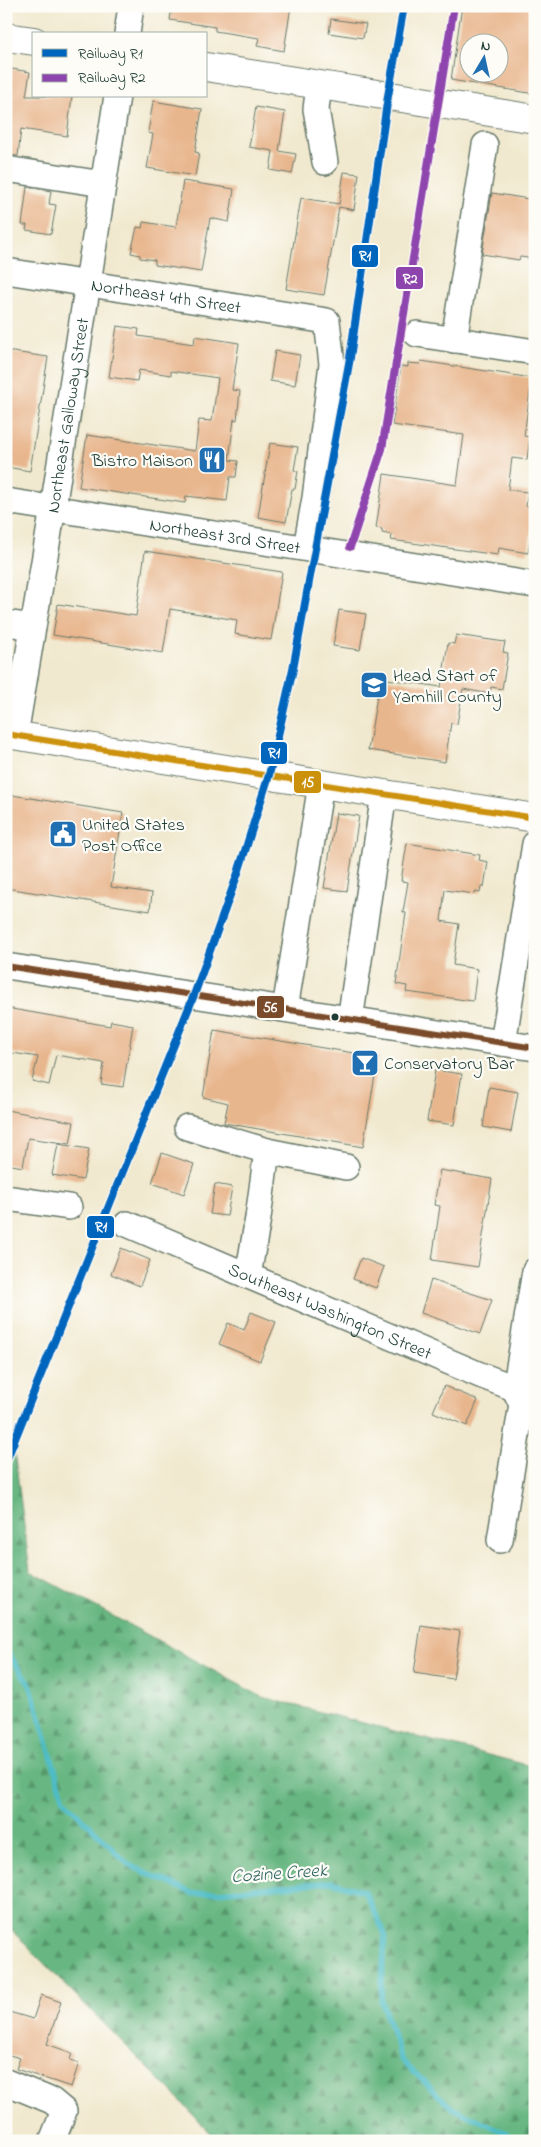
<svg xmlns="http://www.w3.org/2000/svg" width="541" height="2147" font-family="'Indie Flower',sans-serif">
<style>
.forest{fill:url(#forest-firs);stroke:#447a5b}
.lines{fill:none;stroke-linecap:round;stroke-linejoin:round}
.stream{stroke:#4ebcc6;stroke-width:5.5}
.building{fill:#e8b68d;fill-rule:evenodd}
.minor-casing{stroke:#68796a;stroke-width:28}
.major-casing{stroke:#68796a;stroke-width:30}
.minor{stroke:#fff;stroke-width:25}
.major{stroke:#fff;stroke-width:28}
.bus-1-casing{stroke:#fdfcf7;stroke-width:10}
.bus-2-casing{stroke:#fdfcf7;stroke-width:10}
.bus-1{stroke:#cc910a;stroke-width:6}
.bus-2{stroke:#7a4b2a;stroke-width:6}
.rail-1-casing{stroke:#fdfcf7;stroke-width:11}
.rail-2-casing{stroke:#fdfcf7;stroke-width:11}
.rail-1{stroke:#0065bd;stroke-width:8}
.rail-2{stroke:#8e44ad;stroke-width:8}
.bus-dot{fill:#1f3d34;stroke:#fdfcf7;stroke-width:2}
.labels{text-anchor:middle;stroke-width:4.5;stroke-linejoin:round;paint-order:stroke}
.street-label{font-size:18px;fill:#1f3d34;stroke:#fdfcf7}
.poi-label{font-size:18px;fill:#1f3d34;stroke:#fdfcf7;text-anchor:start}
.water-label{font-size:19px;font-style:italic;fill:#2d6360;stroke:#fdfcf7}
.line-badge{stroke:#fdfcf7;stroke-width:2}
.badge-label{font-size:14px;text-anchor:middle;font-weight:bold;fill:#fff}
</style>
<defs>
<pattern id="forest-firs" width="22" height="20" patternUnits="userSpaceOnUse" patternTransform="scale(1.25)"><rect width="22" height="20" fill="#68b782"/><path d="M5 1l3.5 6h-7zM16 11l3.5 6h-7z" fill="#55966b"/></pattern>
</defs>
<rect width="100%" height="100%" fill="#fdfcf7"/>
<filter id="ink" filterUnits="userSpaceOnUse"><feTurbulence type="fractalNoise" baseFrequency=".02" numOctaves="2"/><feDisplacementMap in="SourceGraphic" scale="10" xChannelSelector="R" yChannelSelector="G"/><feConvolveMatrix kernelMatrix="1 2 1 2 8 2 1 2 1" color-interpolation-filters="sRGB"/></filter>
<filter id="wash" filterUnits="userSpaceOnUse"><feTurbulence type="fractalNoise" baseFrequency=".0096" numOctaves="4" result="noise"/><feDisplacementMap in="SourceGraphic" scale="20" xChannelSelector="R" yChannelSelector="G"/><feGaussianBlur stdDeviation="1.12" result="paint"/><feColorMatrix in="noise" values="0 0 0 0 0 0 0 0 0 0 0 0 0 0 0 0 0 1.4 0 .05"/><feComposite in="paint" operator="in"/></filter>
<g filter="url(#wash)">
<rect width="100%" height="100%" fill="#f1e9cf"/>
<path class="forest" d="M9 1413 30 1571 262 1697 535 1767V2141H217L175 2095 6 1925V1414Z"/>
<g class="lines">
<path class="stream" d="M6 1650 31 1687 64 1800 129 1865 194 1894 332 1882 365 1892 385 1934 381 2000 402 2061 452 2108 524 2141"/>
</g>
<g id="blocks">
<path class="building" d="M172 6H291L284 51 257 46 259 38 215 31V27L170 20Z
M462 6H535V94L451 80ZM468 42H498V72H468Z
M331 19 366 24 363 38 329 33Z
M6 68 30 72 26 96H72L67 136 21 129 18 156 6 155Z
M153 101 202 109 195 152 199 153 195 176 147 168 153 134 148 133Z
M256 107 285 112 279 151 296 154 292 174 270 170 273 151 249 147Z
M344 172 359 174 354 210 339 207 324 295 286 289 301 198 339 204Z
M183 181 234 189 229 222 210 218 201 272 155 265V260L140 258V255L131 253 137 227 142 228 143 222 176 227Z
M27 187 51 191 49 204 56 205 51 234 26 230 27 225H22Z
M492 193 535 200V259L520 257 519 260 482 254Z
M117 326 139 329 138 336 194 344 195 336 239 343 232 390 240 391 237 420 234 419 229 460 238 461 236 477H230L227 501 186 496 185 503 79 487 87 435 195 451 199 420 212 421 218 378 171 371V375L139 370 137 381 109 377Z
M6 351 48 357 30 471 6 467Z
M275 351 300 355 295 385 270 381Z
M421 361 532 378 524 436 530 437 527 460 512 458 508 490 528 492 526 506 535 507 528 553 499 548 498 555 391 540 392 535 382 533V529L376 528 384 474 457 485 464 435 392 425 401 366 408 367V363L420 364Z
M270 443 298 447 294 470 298 471 295 489H292L286 522 258 517Z
M145 551 282 572 271 640 235 634 237 620 170 609 163 653 53 635 58 604 136 616Z
M339 610 366 614 360 650 333 646Z
M456 635 505 642 503 652 508 653 502 689 491 687 490 694 463 689 457 724 451 723 445 762 368 750 380 678 441 687 448 643 454 644Z
M6 794 123 813 111 887 152 893 150 911 6 888Z
M336 813 359 816 347 891 324 888Z
M407 843 480 855 479 860 488 862 484 887H481L480 893 475 892V894L445 890 441 921 459 924 453 965 477 969 473 1001 406 992 407 986 396 984 406 913 403 912 408 882 401 881Z
M6 1008 110 1026 111 1021 133 1025 123 1087 101 1084 104 1063 56 1055 49 1085 32 1081 38 1057 6 1052Z
M214 1030 378 1057 363 1147 224 1123 228 1103 203 1097Z
M435 1070 462 1074 454 1125 427 1121Z
M489 1087 518 1092 511 1132 483 1127Z
M6 1110 74 1122 70 1144 28 1138 23 1167 6 1164Z
M58 1144 89 1149 83 1180 52 1175Z
M162 1153 194 1164 184 1194 152 1183Z
M440 1170 492 1179 478 1267 432 1260 440 1206 434 1205Z
M215 1184 232 1187 227 1216 210 1214Z
M121 1248 150 1260 140 1286 111 1274Z
M361 1258 384 1267 376 1288 353 1279Z
M431 1280 492 1300 480 1334 421 1313Z
M251 1312 276 1322 260 1361 219 1344 228 1323 244 1330Z
M444 1386 478 1400 467 1426 433 1412Z
M421 1625 460 1631 453 1679 414 1673Z
M41 1995 61 2002 47 2044 72 2053 70 2060 79 2063 71 2087 16 2069 20 2058 6 2054V2011L33 2019Z"/>
</g>
</g>
<g filter="url(#ink)">
<use href="#blocks" fill-opacity="0" stroke="#68796a" stroke-width="1"/>
<g class="lines">
<defs>
<g id="minor">
<path d="M127 34 131 6"/>
<path d="M319 86 316 109 325 162"/>
<path d="M6 169 103 184"/>
<path id="s1" d="M6 271 327 321 332 364 315 498 306 548"/>
<path d="M417 334 535 352"/>
<path d="M454 340 485 145"/>
<path id="s2" d="M6 501 535 585"/>
<path d="M6 623 33 627"/>
<path id="s3" d="M15 735 53 508 117 96"/>
<path d="M6 966 535 1048"/>
<path d="M285 1009 321 784"/>
<path d="M350 1020 384 794"/>
<path d="M503 1043 535 844"/>
<path d="M187 1127 267 1151 346 1167"/>
<path d="M6 1198 69 1207"/>
<path id="s4" d="M127 1224 480 1375 535 1396"/>
<path d="M248 1276 258 1218 267 1151"/>
<path d="M500 1540 522 1404 515 1390 535 1271"/>
<path d="M6 2082 52 2101 64 2111 52 2141"/>
</g>
<path id="major" d="M6 37 34 41
M206 67 535 119
M6 734 535 818"/>
</defs>
<use href="#minor" class="minor-casing"/>
<use href="#major" class="major-casing"/>
<use href="#minor" class="minor"/>
<use href="#major" class="major"/>
<defs>
<path id="bus-1" d="M6 734 535 818"/>
<path id="bus-2" d="M6 966 535 1048"/>
</defs>
<use href="#bus-1" class="bus-1-casing"/>
<use href="#bus-2" class="bus-2-casing"/>
<use href="#bus-1" class="bus-1"/>
<use href="#bus-2" class="bus-2"/>
<defs>
<path id="rail-1" d="M6 1461 194 995 238 873 269 775 293 669 350 358 388 96 404 6"/>
<path id="rail-2" d="M350 547 382 449 454 6"/>
</defs>
<use href="#rail-1" class="rail-1-casing"/>
<use href="#rail-2" class="rail-2-casing"/>
<use href="#rail-1" class="rail-1"/>
<use href="#rail-2" class="rail-2"/>
</g>
</g>
<defs>
<symbol id="restaurant-square" viewBox="-11 -11 22 22"><rect x="-9" y="-9" width="18" height="18" rx="4" fill="#1f6fb2" stroke="#fdfcf7"/><path d="M-5-6h1v4h1v-4h1v4h1v-4h1v5L-1.5 .5V6h-2V.5L-5-1ZM5-6V6H3V1.5H1.5Q1.5-4 5-6Z" fill="#fff"/></symbol>
<symbol id="school-square" viewBox="-11 -11 22 22"><rect x="-9" y="-9" width="18" height="18" rx="4" fill="#1f6fb2" stroke="#fdfcf7"/><path d="M0-5L7-2L0 1L-7-2ZM-4 1L0 2.5L4 1V4Q0 6-4 4Z" fill="#fff"/></symbol>
<symbol id="civic-square" viewBox="-11 -11 22 22"><rect x="-9" y="-9" width="18" height="18" rx="4" fill="#1f6fb2" stroke="#fdfcf7"/><path d="M-.6-6.5H3V-4.5H.6V-3L4-1V1h2V6H-6V1h2V-1L-.6-3ZM-1.2 2.5V6h2.4V2.5Z" fill="#fff"/></symbol>
<symbol id="bar-square" viewBox="-11 -11 22 22"><rect x="-9" y="-9" width="18" height="18" rx="4" fill="#1f6fb2" stroke="#fdfcf7"/><path d="M-6-5H6L.8 .8V4.5H3.5V6h-7V4.5H-.8V.8Z" fill="#fff"/></symbol>
</defs>
<g fill-rule="evenodd">
<use href="#restaurant-square" x="196" y="444" width="32" height="32"/>
<use href="#school-square" x="358" y="669" width="32" height="32"/>
<use href="#civic-square" x="47" y="818" width="32" height="32"/>
<use href="#bar-square" x="349" y="1047" width="32" height="32"/>
</g>
<circle class="bus-dot" cx="335" cy="1017" r="4.5"/>
<g class="labels">
<g class="street-label">
<text dy="6" stroke="none"><textPath href="#s1" startOffset="162">Northeast 4th Street</textPath></text>
<text dy="6" stroke="none"><textPath href="#s3" startOffset="324">Northeast Galloway Street</textPath></text>
<text dy="6" stroke="none"><textPath href="#s2" startOffset="222">Northeast 3rd Street</textPath></text>
<text dy="6" stroke="none"><textPath href="#s4" startOffset="221">Southeast Washington Street</textPath></text>
</g>
<g class="poi-label">
<text x="193" y="466" text-anchor="end">Bistro Maison</text>
<text x="393" y="681">Head Start of<tspan x="393" dy="21">Yamhill County</tspan></text>
<text x="82" y="830">United States<tspan x="82" dy="21">Post Office</tspan></text>
<text x="384" y="1069">Conservatory Bar</text>
</g>
<g class="water-label">
<text transform="translate(279 1872) rotate(-4)" y="7">Cozine Creek</text>
</g>
</g>
<g class="line-badge">
<rect x="351" y="244" width="28" height="24" rx="5" fill="#0065bd"/>
<rect x="395" y="266" width="29" height="24" rx="5" fill="#8e44ad"/>
<rect x="260" y="741" width="28" height="24" rx="5" fill="#0065bd"/>
<rect x="293" y="770" width="29" height="24" rx="5" fill="#cc910a"/>
<rect x="256" y="995" width="29" height="24" rx="5" fill="#7a4b2a"/>
<rect x="86" y="1215" width="29" height="24" rx="5" fill="#0065bd"/>
</g>
<g class="badge-label">
<text x="365" y="260">R1</text>
<text x="410" y="283">R2</text>
<text x="274" y="757">R1</text>
<text x="308" y="787">15</text>
<text x="270" y="1012">56</text>
<text x="101" y="1231">R1</text>
</g>
<rect width="541" height="2147" fill="none" stroke="#fdfcf7" stroke-width="25"/>
<rect x="32" y="32" width="175" height="65" fill="#fdfcf7" stroke="#a4b0a9"/>
<rect x="42" y="49" width="25" height="8" fill="#0065bd" stroke="#a4b0a9"/>
<text x="78" y="58" font-size="15" fill="#1f3d34">Railway R1</text>
<rect x="42" y="74" width="25" height="8" fill="#8e44ad" stroke="#a4b0a9"/>
<text x="78" y="82" font-size="15" fill="#1f3d34">Railway R2</text>
<g transform="translate(484 58) rotate(9)"><circle r="24" fill="#fdfcf7" stroke="#a4b0a9"/>
<path d="M0-4L9 19L0 12L-9 19Z" fill="#1f6fb2"/>
<text y="-8" font-size="14" font-weight="bold" text-anchor="middle" fill="#1f3d34">N</text>
</g>
</svg>
